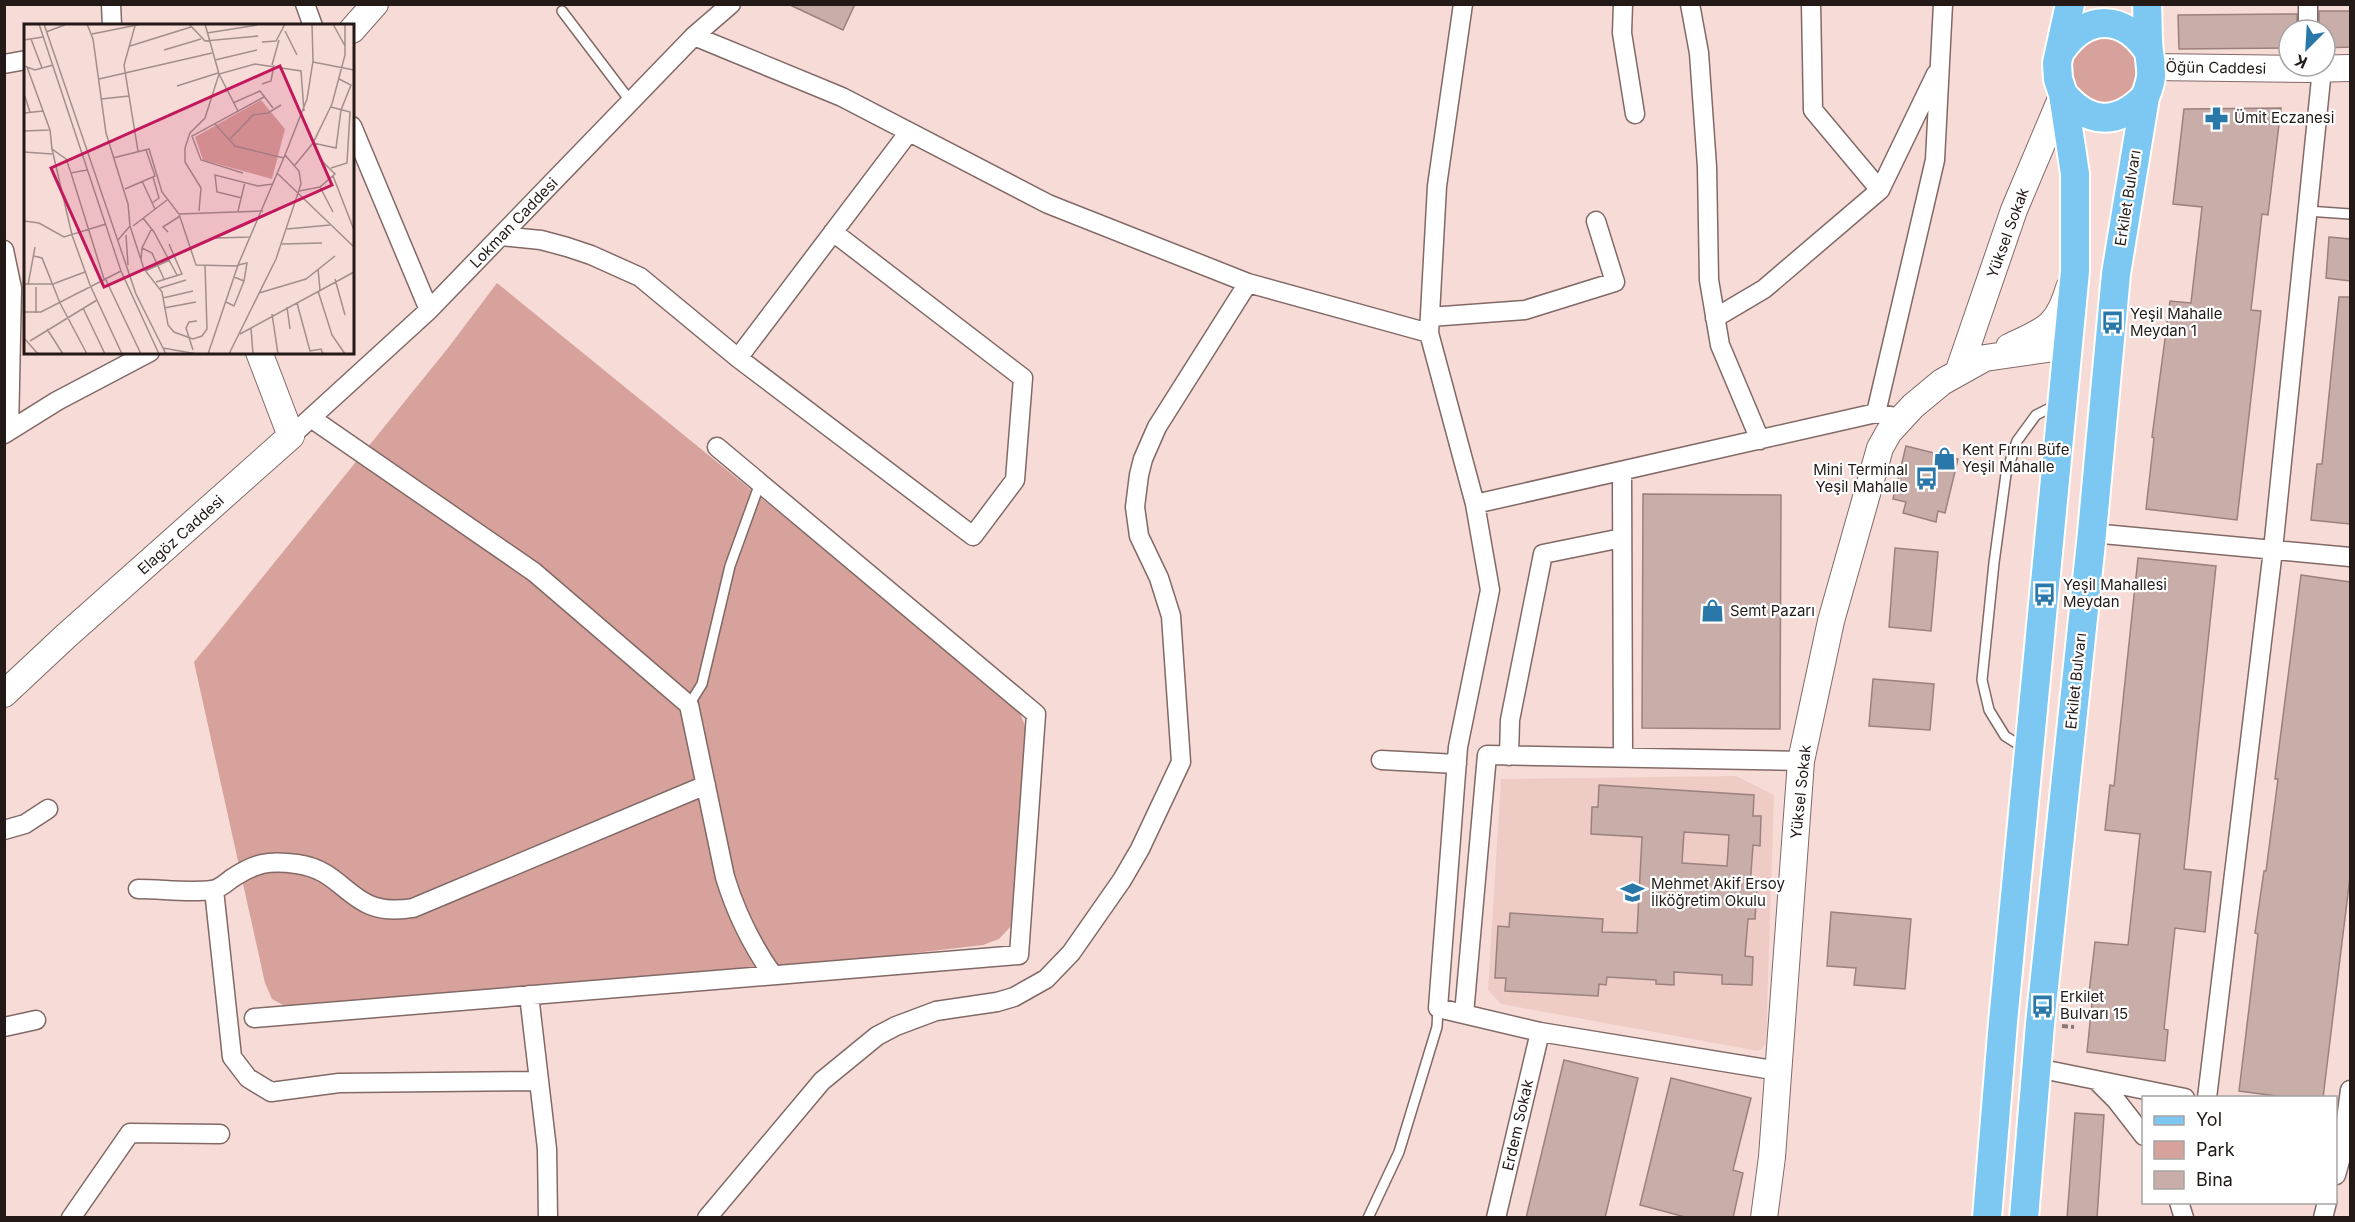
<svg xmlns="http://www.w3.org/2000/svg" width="2355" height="1222" font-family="Inter,sans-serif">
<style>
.built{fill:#efcbc6}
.green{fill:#d6a29b}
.building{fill:#c8ada9;stroke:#9b817e;stroke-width:1.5;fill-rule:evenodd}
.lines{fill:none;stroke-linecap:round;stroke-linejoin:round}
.lane-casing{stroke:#816966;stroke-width:12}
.street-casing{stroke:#816966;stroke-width:21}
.secondary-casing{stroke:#816966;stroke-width:28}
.primary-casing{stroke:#fff;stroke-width:32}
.path{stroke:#8b7875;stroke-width:4;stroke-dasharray:6 3;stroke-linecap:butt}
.lane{stroke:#fff;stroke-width:9}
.street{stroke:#fff;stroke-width:18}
.secondary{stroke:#fff;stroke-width:26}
.primary{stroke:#7dc7f3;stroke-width:28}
.labels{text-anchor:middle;stroke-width:4.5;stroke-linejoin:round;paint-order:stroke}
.street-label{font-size:15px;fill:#231a18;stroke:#fff}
.poi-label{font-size:15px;fill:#231a18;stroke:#fff;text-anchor:start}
.inset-road{fill:none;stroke:#a28e8b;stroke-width:1.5}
.view{fill:#c2185b;fill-opacity:0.15;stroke:#c2185b;stroke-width:3}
.inset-edge{fill:none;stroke:#231a18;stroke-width:3}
</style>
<rect width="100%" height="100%" fill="#f7dbd7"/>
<path class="built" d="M1736 776 1774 795 1766 1043 1763 1048 1758 1051 1501 1004 1488 990 1501 779Z"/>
<path class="green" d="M2099 34 2133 45 2141 78 2128 97 2107 106 2085 100 2070 80 2071 55Z
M497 283 1012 702C1022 714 1026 725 1027 740L1012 925 999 939 983 945 784 968 285 1006 272 999 265 983 194 662 448 348Z"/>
<path class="building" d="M788 4H855L843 30Z
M2319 11H2350V47L2325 48V30H2319Z
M2297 14V30H2289V48L2179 49 2178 15Z
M2281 108 2268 215 2262 214 2251 310 2261 311 2237 520 2146 509 2154 438 2152 437 2170 301 2191 303 2202 207 2173 204 2184 109Z
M2329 237 2350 239V281L2326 278Z
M2339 297H2350V524L2311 520 2317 464H2322Z
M1906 446 1958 459 1945 513 1938 511 1936 522 1903 513 1906 502 1893 499Z
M1643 494 1781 495 1780 729 1642 728Z
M1895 548 1938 552 1931 631 1889 627Z
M2138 558 2216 566 2184 869 2211 872 2205 932 2175 928 2164 1029 2168 1030 2165 1061 2087 1052 2093 993H2089L2095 942 2128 945 2140 834 2105 830 2110 785 2114 786Z
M2301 575 2350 582V877L2323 1098H2291L2239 1091 2258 934 2255 933 2264 871H2266L2278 779H2275Z
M1873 679 1934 684 1930 730 1869 726Z
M1599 785 1754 795 1753 816H1761L1760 846 1753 845 1750 887H1757L1755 919H1748L1745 956 1753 957 1752 985 1722 984V975L1674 972V985L1656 984V980L1607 977 1606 985 1599 984 1598 996 1505 991 1506 978H1495L1498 926 1509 927 1510 913 1603 919 1602 932 1637 933 1642 837 1591 834 1592 807H1598ZM1684 832 1729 835 1727 866 1682 863Z
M1831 912 1911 919 1905 989 1854 985 1856 968 1827 966Z
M1564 1060 1638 1078 1605 1218H1526Z
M1671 1078 1751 1098 1733 1170 1743 1173 1733 1218H1689L1640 1205Z
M2075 1113 2104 1115 2097 1218H2067Z"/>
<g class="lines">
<defs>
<path id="lane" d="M562 11 631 102
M2307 211 2350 214
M689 705 702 684 730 566 760 483
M2024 748 2005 736 1989 710 1982 680 1994 563 2006 474 2017 441 2036 415 2058 404
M1368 1218 1399 1152 1437 1027 1438 1008"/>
<path id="street" d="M111 4 112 26
M305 4 313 26
M1463 4 1437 186 1429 333 1475 504 1490 590 1458 747 1438 1008 1540 1032 1779 1071
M1623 4 1622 33 1635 114
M1690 4 1699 53 1707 167 1709 280 1720 345 1760 440
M1811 4 1813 110 1880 190
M2308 4V30
M694 36 842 97 1048 204 1248 283 1429 333
M4 64 26 60
M352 126 429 310
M501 236 541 240 567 247 591 255 640 277 738 358 973 536 1015 480 1023 378 833 232
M4 250 12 288 9 431
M1430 317 1525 310 1615 282 1596 221
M1715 318 1764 289 1880 190 1936 74
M738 358 909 132
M311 418 534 572 689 705 725 877C736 913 751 944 773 975
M1900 418 1876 413 1935 160 1943 4
M4 434 57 401 150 352
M291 436 429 310 694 36 731 4
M1622 472 1623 758
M1475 504 1876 413
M2092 533 2350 557
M1509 756 1510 720 1543 554 1622 538
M1381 760 1457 764
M4 830 25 824 48 809
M138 889C162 889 188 893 212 890 219 889 226 883 231 879 255 863 268 860 297 864 349 871 348 919 413 908L706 785
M214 890 232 1057 248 1078 271 1092 339 1083 539 1081
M529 995 547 1149 548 1218
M1464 1014 1487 755 1801 761
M254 1018 1019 955 1036 714 717 447
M4 1027 36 1020
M2037 1068 2185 1098
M2096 1080 2116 1100 2144 1136
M2207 1098 2273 550 2322 69
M2336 1175 2341 1157 2350 1090
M2179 1202 2184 1218
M71 1218 130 1133 220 1134
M707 1218 822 1081 877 1036 896 1026 936 1011 997 1002 1014 997 1046 979 1071 953 1122 880 1140 849 1181 762 1171 616 1159 578 1139 536 1135 507 1139 475 1143 459 1157 427 1248 283
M1496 1218 1540 1032
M2323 1218 2327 1202"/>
<path id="secondary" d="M352 30 375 4
M2153 67 2309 69 2350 68
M2009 347C2044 330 2057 329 2069 288
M1958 373 2014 210 2063 94
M4 694 66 636 291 436 259 352
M1764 1218 1772 1157 1801 761 1831 621 1880 448 1889 432 1913 406 1942 382 1985 358 2068 346"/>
<path id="primary" d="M2062 49C2088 13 2125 15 2149 52
M2063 94C2088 124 2117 126 2145 97
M1987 1218 2003 1022 2075 271V174L2063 94 2058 79 2057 63 2070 4
M2024 1218 2040 1024 2092 533 2116 274 2145 97C2153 78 2152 72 2149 52 2147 37 2148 20 2147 4"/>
</defs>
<use href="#lane" class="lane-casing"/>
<use href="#street" class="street-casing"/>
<use href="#secondary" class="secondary-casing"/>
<use href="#primary" class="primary-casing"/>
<path class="path" d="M2062 1026 2074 1027"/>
<use href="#lane" class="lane"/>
<use href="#street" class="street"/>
<use href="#secondary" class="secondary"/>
<use href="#primary" class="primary"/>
</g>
<defs>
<symbol id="pharmacy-bare" viewBox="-9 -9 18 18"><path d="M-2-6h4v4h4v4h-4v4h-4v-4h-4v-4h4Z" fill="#2a78aa" stroke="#fff" stroke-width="2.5" paint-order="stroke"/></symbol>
<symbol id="bus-bare" viewBox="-9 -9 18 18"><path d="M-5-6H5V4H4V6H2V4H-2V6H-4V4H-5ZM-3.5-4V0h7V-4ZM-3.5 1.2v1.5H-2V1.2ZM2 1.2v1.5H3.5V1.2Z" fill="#2a78aa" stroke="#fff" stroke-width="2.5" paint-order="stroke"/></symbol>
<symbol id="shop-bare" viewBox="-9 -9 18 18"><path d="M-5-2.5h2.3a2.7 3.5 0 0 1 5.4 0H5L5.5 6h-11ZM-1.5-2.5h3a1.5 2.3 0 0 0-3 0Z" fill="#2a78aa" stroke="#fff" stroke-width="2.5" paint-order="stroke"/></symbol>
<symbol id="school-bare" viewBox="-9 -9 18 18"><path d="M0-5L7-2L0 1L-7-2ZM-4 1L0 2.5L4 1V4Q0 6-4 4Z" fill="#2a78aa" stroke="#fff" stroke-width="2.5" paint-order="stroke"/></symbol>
</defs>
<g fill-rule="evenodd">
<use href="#pharmacy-bare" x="2200" y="102" width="33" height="33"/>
<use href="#bus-bare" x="2096" y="306" width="33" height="33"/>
<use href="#shop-bare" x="1928" y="442" width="33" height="33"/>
<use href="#bus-bare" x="1910" y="462" width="33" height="33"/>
<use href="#bus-bare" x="2028" y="578" width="33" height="33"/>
<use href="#shop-bare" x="1696" y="594" width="33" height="33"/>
<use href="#school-bare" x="1616" y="876" width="33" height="33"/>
<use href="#bus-bare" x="2026" y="990" width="33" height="33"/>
</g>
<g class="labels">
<g class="street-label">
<text transform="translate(2216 68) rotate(1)" y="5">Öğün Caddesi</text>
<text transform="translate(2128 198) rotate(-81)" y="5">Erkilet Bulvarı</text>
<text transform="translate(514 223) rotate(-46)" y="5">Lokman Caddesi</text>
<text transform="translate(2008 233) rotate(-70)" y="5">Yüksel Sokak</text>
<text transform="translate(181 535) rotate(-42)" y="5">Elagöz Caddesi</text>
<text transform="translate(2076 681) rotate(-84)" y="5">Erkilet Bulvarı</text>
<text transform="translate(1801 792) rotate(-84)" y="5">Yüksel Sokak</text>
<text transform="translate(1518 1125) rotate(-77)" y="5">Erdem Sokak</text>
</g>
<g class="poi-label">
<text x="2234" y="123">Ümit Eczanesi</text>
<text x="2130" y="319">Yeşil Mahalle<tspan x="2130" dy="17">Meydan 1</tspan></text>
<text x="1962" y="455">Kent Fırını Büfe<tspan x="1962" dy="17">Yeşil Mahalle</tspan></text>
<text x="1908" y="475" text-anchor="end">Mini Terminal<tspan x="1908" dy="17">Yeşil Mahalle</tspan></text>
<text x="2063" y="590">Yeşil Mahallesi<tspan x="2063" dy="17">Meydan</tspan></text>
<text x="1730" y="616">Semt Pazarı</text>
<text x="1651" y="889">Mehmet Akif Ersoy<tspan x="1651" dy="17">İlköğretim Okulu</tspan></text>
<text x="2060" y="1002">Erkilet<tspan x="2060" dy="17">Bulvarı 15</tspan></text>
</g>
</g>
<g transform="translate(24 24)">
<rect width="330" height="330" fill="#f7dbd7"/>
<path d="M237 76 261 105 248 155 179 136 171 113Z" fill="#d6a29b"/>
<path class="inset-road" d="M15 0 97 247 135 330M20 0 112 270 142 330M63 0 69 15 82 109 104 180 106 202 94 216M165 0 181 17 234 12M181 0 195 50 214 87M309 0 321 22M111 2 100 41 114 127M261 7 273 31M22 8 43 0M183 9 233 1M68 10 118 0M7 15 18 44M0 16 19 13M238 18 252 17 261 0M106 22 167 3M140 26 177 15M191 36 233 26M289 38 330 46M248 41 255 16M0 42 11 46 29 41M3 43 26 106 28 125 42 135 47 149 63 146M75 55 188 29M238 60 247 57 250 41M153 62 194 49M0 70 6 88M77 75 105 72M209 79 236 67 249 84M307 83 326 88 323 139 307 144M0 89 19 87M191 100 211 122 260 134M0 107 25 106M206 115 229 91 244 89 257 81M289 119 312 124 317 86 327 61 315 55M289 119 296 135 311 150 296 163 309 188M28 125 48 211 66 261 98 330M0 128 28 130M89 134 125 125 138 168 155 190 172 241 214 242M271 141 289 119 308 80 321 31V0M47 149 80 255M219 149 177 136 168 112 240 73M253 149 330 223M309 152 330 206M118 157 131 185M101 165 131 152 122 126M275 167 296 163M218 174 193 168 191 151 234 162 249 160M128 179 135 174 129 153M175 187 177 164 161 138V124L166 109 181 94 195 50 231 40 277 47 280 87M214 187 221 158M155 190 239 187M119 194 130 208 153 251M0 197 15 199 40 213 82 200M106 202 120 245 138 268 144 301 150 308 169 315 178 312 183 305 181 241M109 202 143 176M263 205 306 201M144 208 139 203 156 192M102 211 104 241M192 214 227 213M258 220 298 219M118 224 128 229 140 255M10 232 18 234 36 279 63 330M117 236 118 224 128 204M214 241 223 239 220 257M294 245 296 266M121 247 146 236M81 254 117 330M311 255 321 291M132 258 158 250 145 220M0 260H29L61 248M4 261 11 223M136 264 162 256M294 267 308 311 321 330M235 269 282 255 311 232M139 274 169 267M202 278 210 282 220 257 210 253M273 279 286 327 297 325 299 330M263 283 266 305M59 284 81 330M140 284 172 278M0 288H17L97 247M12 289V263M248 290 254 330M227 304 229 330M23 305 39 330M216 310 330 248M0 314 14 330M6 317 73 276M139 324 173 330M169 326 162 304 165 298 173 297M184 330 214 241 261 131M205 330 252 235 277 160 275 147 261 131 283 75 289 37 288 0"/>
<path class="view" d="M256 42 308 161 80 263 27 144Z"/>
<rect width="330" height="330" class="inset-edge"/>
</g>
<rect width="2355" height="1222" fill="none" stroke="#231a18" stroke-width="12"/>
<rect x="2142" y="1096" width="195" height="108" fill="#ffffff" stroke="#a7a3a3" stroke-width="1.5"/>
<rect x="2154" y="1116" width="30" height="9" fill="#7dc7f3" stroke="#a7a3a3" stroke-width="1.5"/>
<text x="2196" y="1126" font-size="18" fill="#231a18">Yol</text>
<rect x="2154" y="1141" width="30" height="18" fill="#d6a29b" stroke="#a7a3a3" stroke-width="1.5"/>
<text x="2196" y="1156" font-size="18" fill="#231a18">Park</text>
<rect x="2154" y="1171" width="30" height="18" fill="#c8ada9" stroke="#a7a3a3" stroke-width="1.5"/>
<text x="2196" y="1186" font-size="18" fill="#231a18">Bina</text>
<g transform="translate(2307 48) rotate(204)"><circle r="28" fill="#ffffff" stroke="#a7a3a3" stroke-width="1.5"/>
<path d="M0-4.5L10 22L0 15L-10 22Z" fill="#2a78aa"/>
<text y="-9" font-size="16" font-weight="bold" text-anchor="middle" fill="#231a18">K</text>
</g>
</svg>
